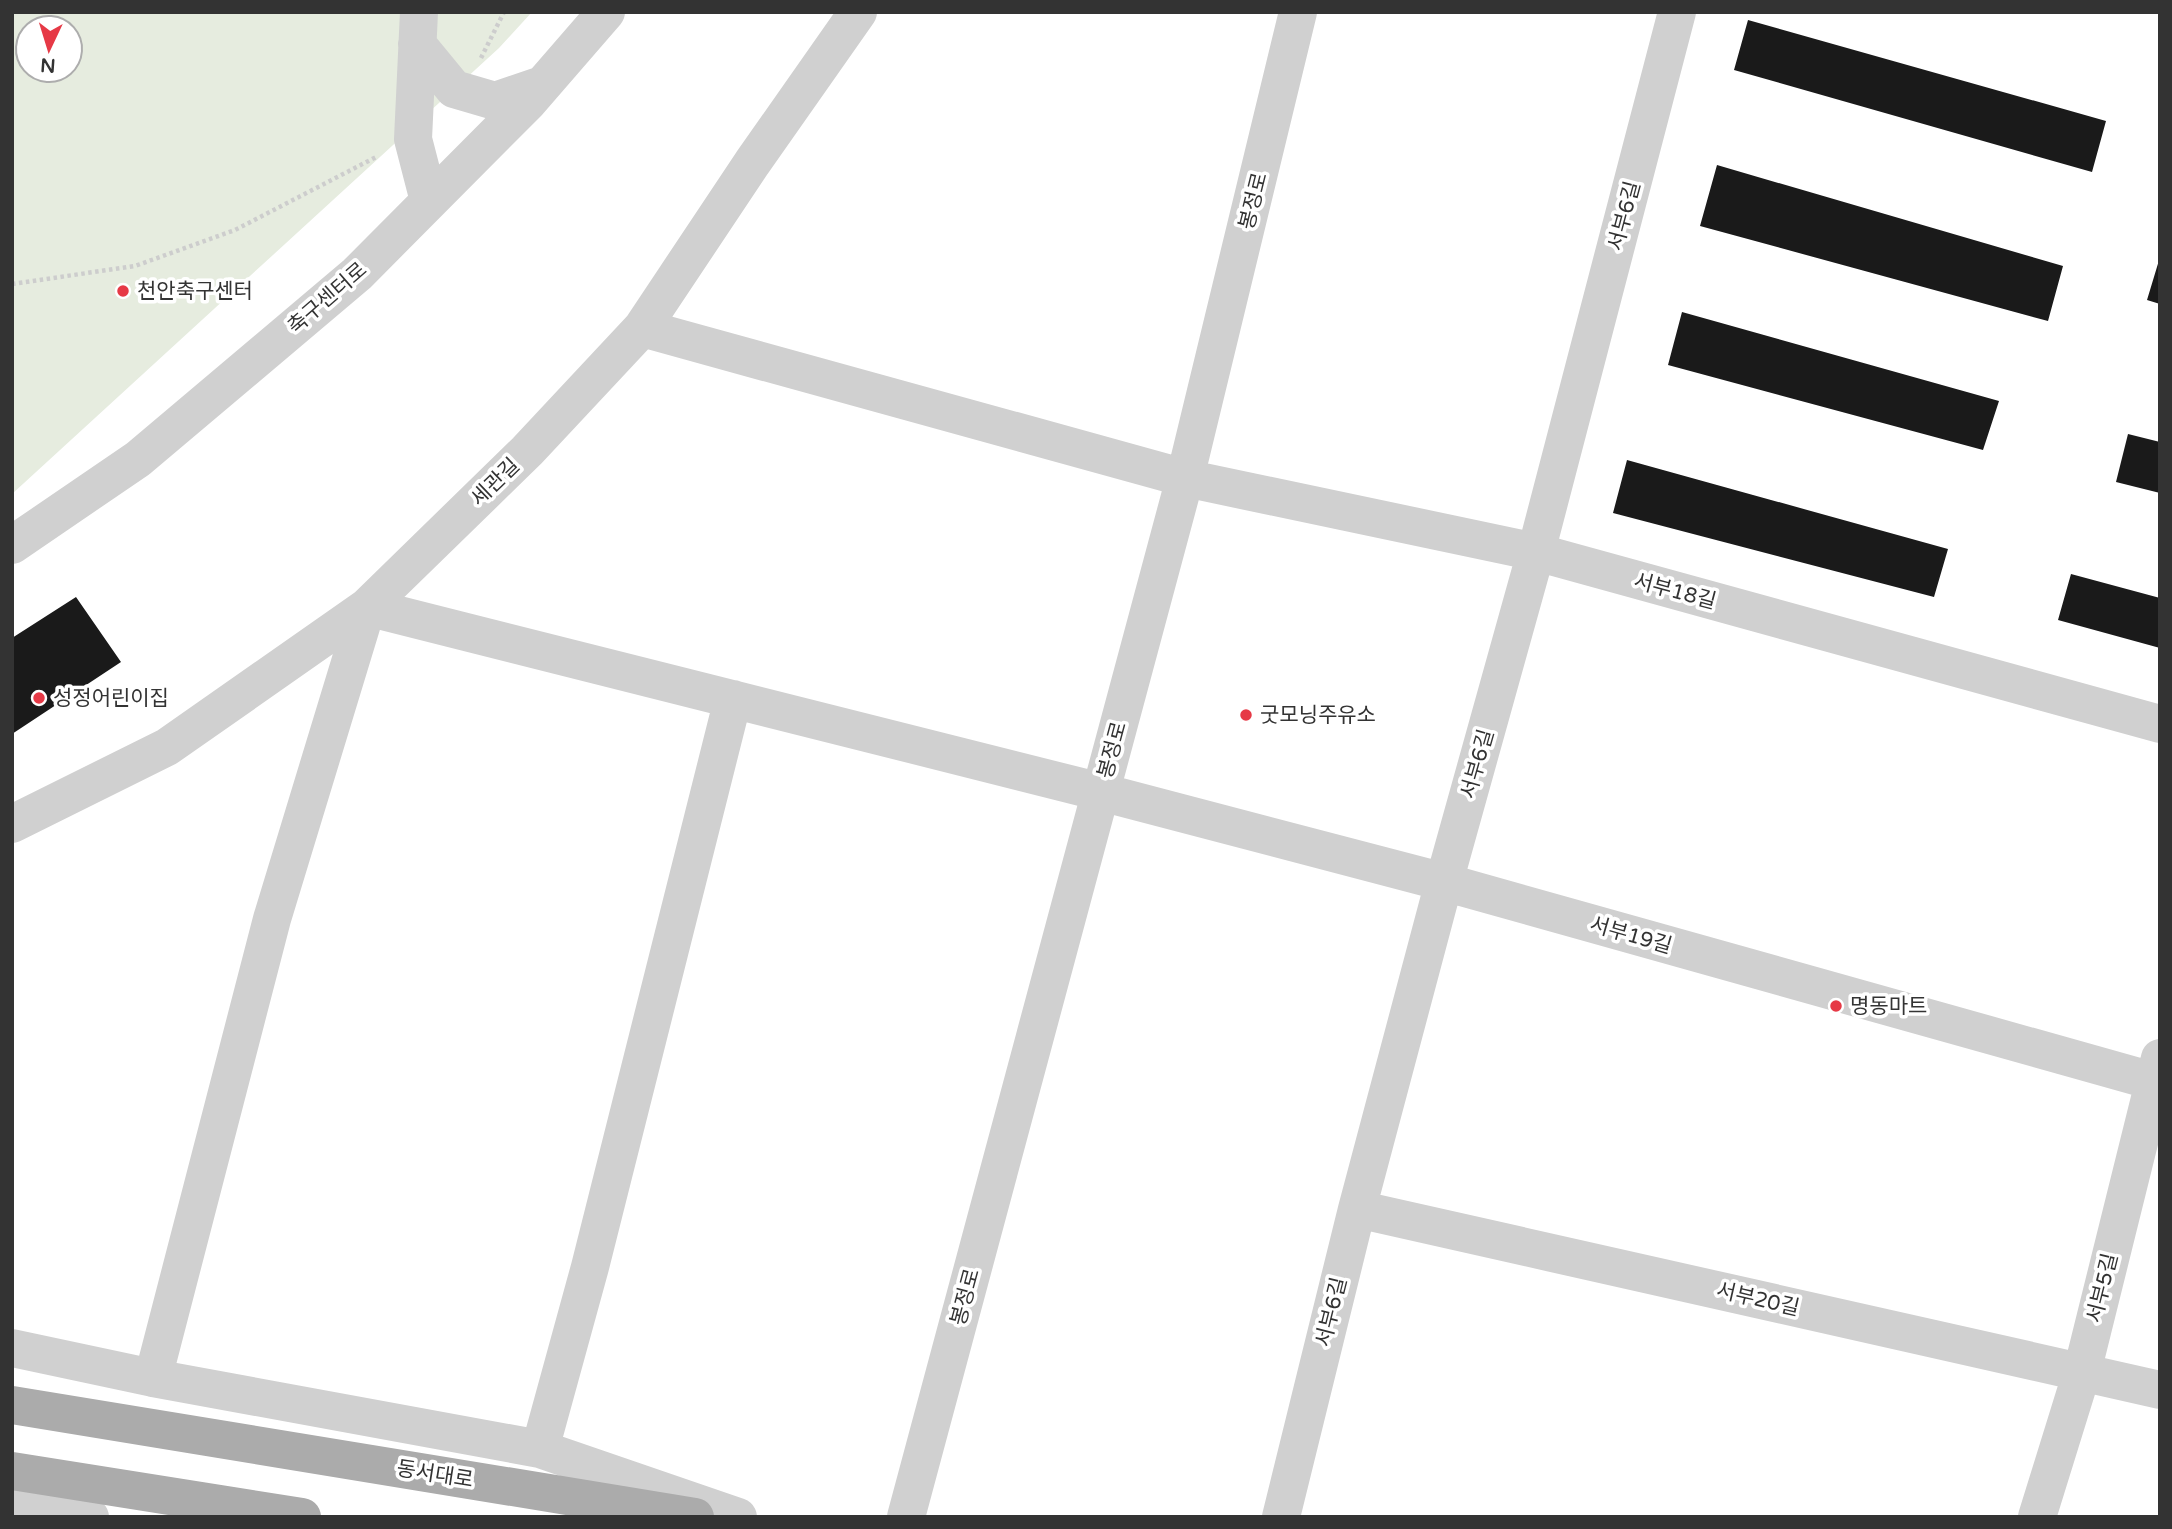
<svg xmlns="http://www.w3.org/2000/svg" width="2172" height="1529" font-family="'Varela Round','Noto Sans KR',sans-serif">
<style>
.green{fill:#e6ecdf;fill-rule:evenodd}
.building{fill:#1a1a1a}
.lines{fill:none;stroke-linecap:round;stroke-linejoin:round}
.path{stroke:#cdcdcd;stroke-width:4.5;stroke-dasharray:3.5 3.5;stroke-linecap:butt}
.minor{stroke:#d0d0d0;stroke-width:38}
.major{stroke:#ababab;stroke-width:38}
.poi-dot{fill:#e63946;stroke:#fff;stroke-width:2.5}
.labels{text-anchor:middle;stroke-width:7;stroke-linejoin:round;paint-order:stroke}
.street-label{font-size:21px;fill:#333;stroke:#fff}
.poi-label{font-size:21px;fill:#333;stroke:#fff;text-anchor:start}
</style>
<rect width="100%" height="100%" fill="#fff"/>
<path class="green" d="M12 12H532L499 48 12 494ZM28 28H70V70H28Z"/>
<path class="building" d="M1748 20 2106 121 2092 172 1734 70Z
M1717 165 2063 266 2048 321 1700 226Z
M2160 257V304L2147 300Z
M1682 312 1999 401 1983 450 1668 365Z
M2128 434 2160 442V493L2116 482Z
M1627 460 1948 549 1934 597 1613 513Z
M2071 574 2160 598V648L2058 620Z
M76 597 121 662 12 734V638Z"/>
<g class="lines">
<path class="path" d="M481 58 504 12
M12 284 135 266 235 230 378 156"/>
<path class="minor" d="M419 12 413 139 429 201
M417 44 454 89 495 101 542 85
M642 328 1185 478 1536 552 2160 724
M12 545 138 459 357 274 528 102 606 12
M12 824 167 747 367 607 527 451 642 328 752 163 858 12
M1357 1209 2160 1390
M12 1348 153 1378 540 1449 738 1517
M153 1378 272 919 367 607 1101 792 1444 882 2160 1083
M540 1449 590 1267 733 699
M12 1504 90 1517
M906 1517 1185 478 1298 12
M1281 1517 1357 1209 1444 882 1536 552 1677 12
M2037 1517 2082 1372 2160 1058"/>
<path class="major" d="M12 1405 695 1517
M12 1471 302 1517"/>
</g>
<g class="poi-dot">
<circle cx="123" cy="291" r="7"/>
<circle cx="39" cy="698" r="7"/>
<circle cx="1246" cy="715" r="7"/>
<circle cx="1836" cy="1006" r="7"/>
</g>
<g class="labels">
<g class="street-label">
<text transform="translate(1253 201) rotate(-76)" y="7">봉정로</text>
<text transform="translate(1624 216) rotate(-75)" y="7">서부6길</text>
<text transform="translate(327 298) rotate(-41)" y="7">축구센터로</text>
<text transform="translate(495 482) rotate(-44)" y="7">세관길</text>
<text transform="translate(1675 591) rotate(15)" y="7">서부18길</text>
<text transform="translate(1112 750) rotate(-75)" y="7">봉정로</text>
<text transform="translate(1477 764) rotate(-74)" y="7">서부6길</text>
<text transform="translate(1631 935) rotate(16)" y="7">서부19길</text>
<text transform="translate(2102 1288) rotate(-76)" y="7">서부5길</text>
<text transform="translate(965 1297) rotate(-75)" y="7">봉정로</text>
<text transform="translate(1758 1299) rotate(13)" y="7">서부20길</text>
<text transform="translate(1331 1312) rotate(-76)" y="7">서부6길</text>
<text transform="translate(435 1474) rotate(9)" y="7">동서대로</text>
</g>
<g class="poi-label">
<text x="137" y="298">천안축구센터</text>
<text x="53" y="705">성정어린이집</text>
<text x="1260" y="722">굿모닝주유소</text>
<text x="1850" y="1013">명동마트</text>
</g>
</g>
<rect width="2172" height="1529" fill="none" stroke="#333333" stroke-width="28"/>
<g transform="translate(49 49) rotate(184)"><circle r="33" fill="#ffffff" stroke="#adadad" stroke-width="2"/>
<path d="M0-5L12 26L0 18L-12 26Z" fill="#e63946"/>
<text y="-10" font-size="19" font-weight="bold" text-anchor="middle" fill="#333333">N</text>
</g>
</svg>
